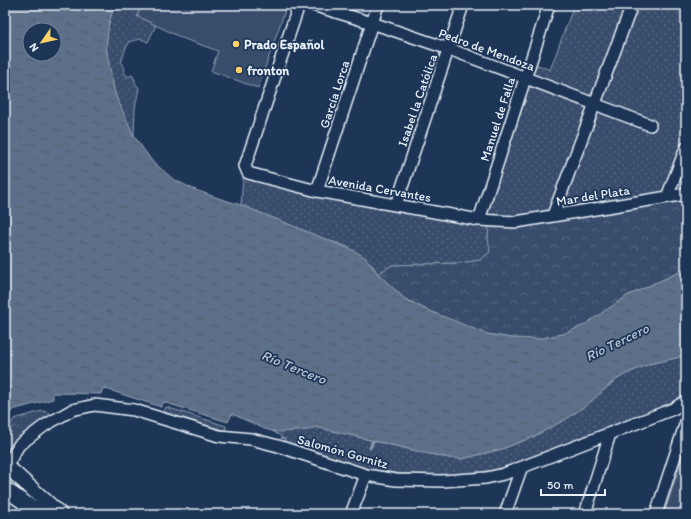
<svg xmlns="http://www.w3.org/2000/svg" width="691" height="519" font-family="Itim,sans-serif">
<style>
.green{fill:url(#green-dots);stroke:#909fb2}
.forest{fill:url(#forest-crowns);stroke:#909fb2}
.pitch{fill:#374d6c;stroke:#909fb2}
.water{fill:url(#water-ripples);stroke:#95a4b5;fill-rule:evenodd}
.lines{fill:none;stroke-linecap:round;stroke-linejoin:round}
.stream{stroke:#95a4b5;stroke-width:2.5}
.minor-casing{stroke:#e8f1f8;stroke-width:14}
.major-casing{stroke:#e8f1f8;stroke-width:17}
.minor{stroke:#1d3557;stroke-width:11}
.major{stroke:#1d3557;stroke-width:14}
.poi-dot{fill:#ffd166;stroke:#1d3557;stroke-width:1.5}
.labels{text-anchor:middle;stroke-width:3.5;stroke-linejoin:round;paint-order:stroke}
.poi-label{font-size:13px;font-weight:bold;fill:#e8f1f8;stroke:#1d3557;text-anchor:start}
.street-label{font-size:13px;fill:#e8f1f8;stroke:#1d3557}
.water-label{font-size:14px;font-style:italic;fill:#b7c4d1;stroke:#1d3557}
</style>
<defs>
<pattern id="green-dots" width="8" height="8" patternUnits="userSpaceOnUse"><rect width="8" height="8" fill="#374d6c"/><path d="M2 2h.1M6 6h.1" fill="none" stroke="#546782" stroke-width="1.8" stroke-linecap="round"/></pattern>
<pattern id="forest-crowns" width="20" height="18" patternUnits="userSpaceOnUse"><rect width="20" height="18" fill="#374d6c"/><path d="M2 6a3 3 0 1 1 6 0M12 15a3 3 0 1 1 6 0" fill="none" stroke="#546782"/></pattern>
<pattern id="water-ripples" width="26" height="14" patternUnits="userSpaceOnUse"><rect width="26" height="14" fill="#5d7089"/><path d="M2 4q2-2 4 0t4 0M15 11q2-2 4 0t4 0" fill="none" stroke="#505a66"/></pattern>
</defs>
<rect width="100%" height="100%" fill="#1d3557"/>
<filter id="ink" filterUnits="userSpaceOnUse"><feTurbulence type="fractalNoise" baseFrequency=".025" numOctaves="2"/><feDisplacementMap in="SourceGraphic" scale="8" xChannelSelector="R" yChannelSelector="G"/><feConvolveMatrix kernelMatrix="1 2 1 2 8 2 1 2 1" color-interpolation-filters="sRGB"/></filter>
<g filter="url(#ink)">
<path class="green" d="M115 5H142L137 16 156 25 148 42 141 39 128 42 129 44 126 47 121 63 125 68 124 72 128 77 132 75 135 80V83L139 88 135 108 134 136C127 122 119 108 115 93 106 65 102 33 115 5Z
M574 5H686V189L512 218 488 216 486 215 533 63 550 70Z
M243 178 318 197 398 212 489 226 488 238 491 252 480 260 460 263 392 265 378 274 373 266 346 246 330 241 241 205Z
M686 354 685 392 684 396 676 402 518 464 490 474 462 477 376 472 284 445 285 439 281 438V436L272 431C286 432 303 432 316 427L425 453 449 458 462 459 502 449 533 437 566 419 588 404 614 381 626 374 649 364 676 358Z
M166 407 226 426 225 431 164 412Z"/>
<path class="forest" d="M686 198V269L627 296 584 326 563 334 537 339 511 338 487 334 459 324 427 310 405 299 378 274 392 265 460 263 480 260 490 252 488 238 489 226H512Z
M42 411 48 412 52 415 48 420 27 431 10 448H5V422L10 425 14 419Z"/>
<path class="pitch" d="M142 5H287L258 88 211 71 218 51 182 38 137 16Z
M686 447V514H664Z"/>
<path class="water" d="M5 5H115L109 22 106 48 115 94 134 136 152 161 173 179 193 189 218 198 241 205 355 251 366 258 378 274 405 299 427 310 487 334 511 338 537 339 563 334 584 325 627 296 686 269V354L676 358 649 364 626 374 614 381 588 404 566 419 533 437 502 449 462 459 449 458 425 453 316 427 308 430 282 432 272 431 265 429 232 414 228 422 163 402 161 407 103 388 101 394 53 393V399L12 410 5 426ZM30 30H54V54H30Z"/>
<g class="lines">
<path class="stream" d="M370 448 373 441"/>
<defs>
<path id="minor" d="M299 5 245 166 248 173 317 191 479 220 516 222 686 194
M313 5 372 23 449 49 650 125
M317 191 378 5
M667 197 686 148
M396 205 463 5
M553 215 632 5
M479 220 549 5
M6 467 19 445 44 426 72 410 95 405 134 410 219 436 251 439 278 446 366 475 396 480 442 481 486 478 504 474 673 409 686 401
M351 514 366 475
M505 514 521 469
M585 514 610 434
M656 514 686 422"/>
<path id="major" d="M12 471 60 514
M5 489 41 514"/>
</defs>
<use href="#minor" class="minor-casing"/>
<use href="#major" class="major-casing"/>
<use href="#minor" class="minor"/>
<use href="#major" class="major"/>
</g>
</g>
<g class="poi-dot">
<circle cx="236" cy="44" r="4"/>
<circle cx="239" cy="70" r="4"/>
</g>
<g class="labels">
<g class="poi-label">
<text x="244" y="49">Prado Español</text>
<text x="247" y="75">fronton</text>
</g>
<g class="street-label">
<text transform="translate(487 49) rotate(20)" y="5">Pedro de Mendoza</text>
<text transform="translate(334 94) rotate(-72)" y="5">García Lorca</text>
<text transform="translate(417 100) rotate(-71)" y="5">Isabel la Católica</text>
<text transform="translate(497 119) rotate(-72)" y="5">Manuel de Falla</text>
<text transform="translate(380 188) rotate(10)" y="5">Avenida Cervantes</text>
<text transform="translate(593 195) rotate(-9)" y="5">Mar del Plata</text>
<text transform="translate(343 451) rotate(16)" y="5">Salomón Gornitz</text>
</g>
<g class="water-label">
<text transform="translate(617 342) rotate(-26)" y="5">Río Tercero</text>
<text transform="translate(294 367) rotate(22)" y="5">Río Tercero</text>
</g>
</g>
<rect width="691" height="519" fill="none" stroke="#1d3557" stroke-width="20"/>
<rect x="10" y="10" width="671" height="499" fill="none" stroke="#e8f1f8" stroke-width="1.5" filter="url(#ink)"/>
<g transform="translate(42 42) rotate(236)"><circle r="19" fill="#1d3557" stroke="#6e8097"/>
<path d="M0-3L7 15L0 10L-7 15Z" fill="#ffd166"/>
<text y="-6" font-size="11" font-weight="bold" text-anchor="middle" fill="#e8f1f8">N</text>
</g>
<path d="M541 489v6h64v-6" fill="none" stroke="#e8f1f8" stroke-width="2"/>
<text x="547" y="489" font-size="12" fill="#e8f1f8" stroke="#1d3557" stroke-width="3" paint-order="stroke">50 m</text>
</svg>
